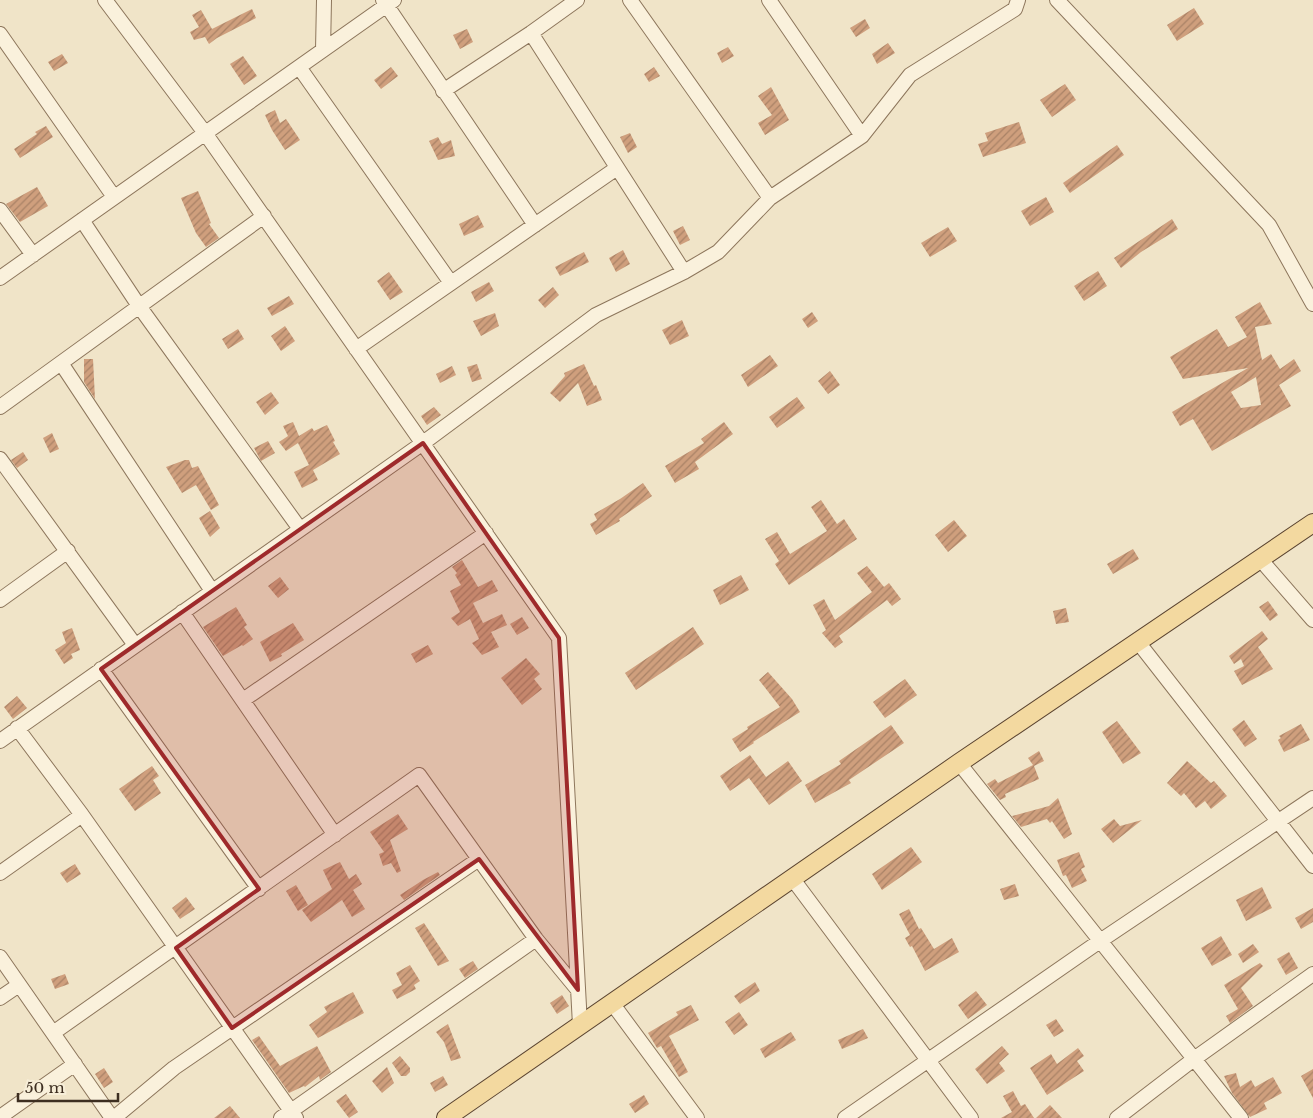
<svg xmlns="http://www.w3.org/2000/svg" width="1313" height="1118" font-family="'Libre Baskerville',serif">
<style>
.building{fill:url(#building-hatch);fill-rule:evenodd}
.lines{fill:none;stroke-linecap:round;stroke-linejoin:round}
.minor-casing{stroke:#8d765c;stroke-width:16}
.major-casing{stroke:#5b4430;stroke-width:20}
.minor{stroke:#faf1dc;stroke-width:14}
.major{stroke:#f3d9a0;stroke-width:18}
.marked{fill:#9e2a2b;fill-opacity:0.2;stroke:#9e2a2b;stroke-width:4;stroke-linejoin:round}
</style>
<defs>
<pattern id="building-hatch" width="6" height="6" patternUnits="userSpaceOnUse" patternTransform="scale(1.25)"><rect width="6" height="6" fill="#cf9f7d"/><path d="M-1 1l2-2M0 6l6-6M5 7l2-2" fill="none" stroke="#a98266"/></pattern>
</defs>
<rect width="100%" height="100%" fill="#f0e4c8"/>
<path class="building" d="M1194 8 1204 24 1177 41 1167 25Z
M252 9 256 18 217 38 209 44 205 37 194 40 190 32 199 27 192 15 201 10 212 29Z
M865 19 870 28 856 37 850 28Z
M467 29 473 42 460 49 453 35Z
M888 43 895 53 877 64 872 54Z
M728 47 734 56 722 63 717 53Z
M62 54 68 63 54 71 48 62Z
M243 56 257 76 244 85 230 64Z
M391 67 398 76 381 89 374 80Z
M654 67 660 76 649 82 644 74Z
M1065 84 1076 100 1052 117 1040 100Z
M771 87 789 120 765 135 758 123 772 115 758 96Z
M275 110 280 123 286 119 300 140 285 150 272 130 265 115Z
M1019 122 1026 143 983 157 978 144 988 141 985 133Z
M46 126 53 137 20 158 14 149 37 134 35 132Z
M630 133 637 147 628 153 620 137Z
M438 137 442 144 451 140 455 156 438 160 429 141Z
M1117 145 1124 155 1070 193 1063 183Z
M37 187 48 206 20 222 6 204Z
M198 191 211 223 209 224 219 238 206 247 196 233 181 198Z
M1046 197 1054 212 1030 226 1021 211Z
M478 215 484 227 464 236 459 224Z
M1172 219 1178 229 1141 252 1121 268 1114 258Z
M683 226 690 240 680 245 673 231Z
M948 227 957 241 930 257 921 243Z
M623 250 630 264 616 272 609 258Z
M584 252 589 262 560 276 555 267Z
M1098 271 1107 286 1084 301 1074 286Z
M389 272 403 292 390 300 377 281Z
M489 282 494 291 476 302 471 292Z
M553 287 559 295 545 308 538 300Z
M289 296 294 304 272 316 267 308Z
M1260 302 1272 324 1255 327 1262 360 1271 354 1280 369 1294 359 1301 371 1279 385 1291 406 1212 451 1193 419 1180 426 1172 412 1248 368 1183 379 1170 357 1217 329 1228 347 1247 337 1235 317ZM1256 377 1261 405 1241 408 1231 392Z
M812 312 818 321 808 328 802 319Z
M495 313 499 326 481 336 473 321Z
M682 320 689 336 670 345 662 330Z
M285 326 295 341 281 351 271 336Z
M238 329 244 339 228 349 222 339Z
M770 355 778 366 748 387 741 375Z
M84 359H93L95 399 84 382Z
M477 364 482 379 472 382 467 367Z
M584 364 594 386 596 385 602 400 587 406 578 383 560 402 550 393 565 376 564 373Z
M452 366 456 375 440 383 436 374Z
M830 371 840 385 828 394 818 381Z
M271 392 279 403 265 415 256 402Z
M797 397 805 408 777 428 769 417Z
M434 407 441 415 427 425 421 416Z
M293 422 299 436 312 428 314 431 327 425 335 441 333 442 340 454 313 470 318 480 302 488 294 472 309 465 298 443 286 451 279 442 288 436 283 426Z
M724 422 733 434 695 462 699 469 675 483 665 466 704 443 701 439Z
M52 433 59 449 50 453 43 438Z
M268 441 275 453 261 461 254 448Z
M23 452 28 460 17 468 11 460Z
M185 460H189L192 468 198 466 219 505 211 510 196 485 182 493 166 467Z
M643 483 652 496 619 519 620 521 596 535 590 524 597 520 594 514 620 499Z
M821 500 837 524 844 519 857 539 789 585 775 564 779 561 765 539 777 532 790 554 827 531 811 507Z
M210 511 220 528 210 537 199 518Z
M954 520 967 536 948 552 935 535Z
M1133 549 1139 559 1113 574 1107 564Z
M462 560 478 587 492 580 498 591 473 603 483 623 502 614 507 625 491 632 499 647 482 655 472 643 479 639 470 619 458 626 451 618 460 612 450 591 461 585 455 575 457 573 452 567Z
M867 566 884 587 889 583 901 599 892 606 887 600 839 636 843 642 835 648 822 633 826 630 813 605 824 599 835 620 872 592 857 573Z
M741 575 749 590 720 605 713 590Z
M280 577 289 589 278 598 268 586Z
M1268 601 1278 615 1270 621 1259 607Z
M236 607 247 625 244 627 253 639 243 646 242 645 223 656 203 627Z
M1066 608 1069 622 1056 624 1053 611Z
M522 617 529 628 517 635 510 624Z
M293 623 304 640 281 654 282 656 270 662 260 642Z
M693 627 704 644 636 690 625 673Z
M72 628 80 650 71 654 73 658 64 664 55 650 66 643 62 632Z
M1262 631 1268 639 1258 647 1273 669 1242 685 1234 671 1244 666 1241 659 1234 664 1229 656Z
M428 645 433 654 416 663 411 654Z
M526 658 540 674 534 679 542 689 522 705 501 678Z
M768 672 792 699 800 712 753 742 754 743 740 752 732 739 748 729 747 727 780 707 759 680Z
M905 679 917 695 885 718 873 702Z
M17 696 27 708 13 719 4 707Z
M1244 720 1257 739 1245 747 1232 729Z
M1117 721 1141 753 1123 764 1102 732Z
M1301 724 1310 740 1284 752 1278 740 1281 738 1279 736Z
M891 725 904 743 849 780 851 783 815 803 805 785 841 764 839 761Z
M1039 751 1044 761 1034 766 1039 779 1005 794 1006 797 1000 800 987 784 995 779 998 783 1033 765 1028 758Z
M750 755 766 777 788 761 802 781 769 805 749 778 730 791 720 776Z
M1187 761 1211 783 1214 781 1227 796 1211 809 1205 801 1196 808 1184 793 1181 796 1167 783Z
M152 766 159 776 153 780 161 793 135 811 119 789Z
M1058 798 1072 834 1064 839 1052 821 1050 823 1047 819 1021 827 1012 816 1049 806Z
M398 814 408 829 390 840 401 871 397 873 391 863 383 866 379 854 384 852 370 832Z
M1114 819 1120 826 1142 820 1113 843 1101 829Z
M911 847 922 862 882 890 872 874Z
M1079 852 1085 867 1081 869 1087 881 1072 888 1066 875 1063 876 1057 860Z
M340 862 349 879 356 874 362 884 353 890 365 909 352 917 342 900 311 922 302 910 332 889 323 870Z
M75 864 81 874 67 883 60 873Z
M438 872 440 875 404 900 400 895 423 880Z
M1015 884 1019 896 1004 900 1000 889Z
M296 885 308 905 298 911 286 891Z
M1262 887 1272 908 1246 921 1236 900Z
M186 897 195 909 180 919 172 908Z
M1313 908V922L1301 929 1295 918Z
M909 909 919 929 921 928 934 949 952 938 959 952 925 971 912 946 910 947 905 938 910 935 899 914Z
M424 923 449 961 438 966 415 928Z
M1221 936 1232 955 1212 966 1201 948Z
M1253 944 1259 952 1243 963 1238 954Z
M1289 952 1298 968 1286 975 1277 959Z
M473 961 478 969 465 978 459 969Z
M1260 963 1263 966 1241 988 1253 1006 1230 1023 1226 1016 1238 1009 1224 985Z
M410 965 420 981 414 985 416 989 397 999 392 990 402 985 396 973Z
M65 974 69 984 55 989 51 979Z
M755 982 760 991 740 1004 734 996Z
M976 991 987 1005 968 1019 958 1005Z
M353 992 364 1013 318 1038 309 1025 327 1012 324 1007Z
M562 995 569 1006 557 1014 550 1003Z
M691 1005 699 1020 669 1036 688 1072 679 1077 661 1046 657 1048 648 1033 678 1015 676 1012Z
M739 1012 748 1025 734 1035 725 1022Z
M1056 1019 1064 1031 1054 1037 1046 1025Z
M448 1024 461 1058 451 1061 444 1042 436 1032Z
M863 1029 868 1038 842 1049 838 1040Z
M791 1032 796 1040 765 1058 760 1049Z
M259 1036 280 1066 317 1046 331 1072 320 1080 319 1076 305 1087 304 1086 289 1093 252 1040Z
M1002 1046 1009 1054 999 1063 1005 1071 987 1084 975 1069Z
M1078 1048 1084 1056 1077 1061 1084 1071 1047 1095 1030 1068 1051 1054 1057 1064Z
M400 1056 410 1068V1072L406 1076H401L392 1063Z
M387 1067 394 1083 382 1093 372 1081Z
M104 1068 113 1082 104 1088 95 1074Z
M1313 1069V1098L1301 1076Z
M1236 1073 1240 1087 1251 1080 1255 1087 1273 1077 1282 1093 1264 1103 1267 1109 1250 1117 1232 1093 1224 1076Z
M443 1076 448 1085 435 1092 430 1083Z
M1013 1091 1021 1106 1025 1104 1034 1118H1001L1012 1112 1003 1096Z
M346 1094 358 1112 349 1118 336 1101Z
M644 1095 649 1104 635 1113 629 1104Z
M1050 1105 1062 1118H1036Z
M230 1106 240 1118H214Z"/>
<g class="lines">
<defs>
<path id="minor" d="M105 0 205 133 559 638 580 1025
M383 0 535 225
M630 0 770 198
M769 0 862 136
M1057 0 1269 225 1313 304
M531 33 684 272
M0 34 114 197
M323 50 324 0
M299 67 451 283
M443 91 531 33 577 0
M0 210 33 255
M82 220 139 306 300 529
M0 278 394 0
M356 349 617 168
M61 363 212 591
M0 407 264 216
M0 459 135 645
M1260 559 1313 620
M0 600 68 551
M182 612 335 835
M1138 642 1313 866
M101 669 259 889
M243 700 486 533
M17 728 82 815 296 1118
M0 741 423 443 596 315 684 272 718 252 770 198 862 136 910 75 1015 9 1018 0
M959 763 1241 1118
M0 873 82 815
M792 878 971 1118
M0 957 112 1118
M0 998 19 985
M612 1003 697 1118
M53 1033 419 775 536 939 578 990
M0 1117 75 1064
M114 1118 174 1068 479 859
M281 1118 536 939
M845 1118 1100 941 1313 798
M1117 1118 1194 1059 1313 974"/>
<path id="major" d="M446 1118 959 763 1313 523"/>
</defs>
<use href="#minor" class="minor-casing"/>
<use href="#major" class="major-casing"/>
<use href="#minor" class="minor"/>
<use href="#major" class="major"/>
</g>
<path class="marked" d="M423 443 559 638 578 990 479 859 232 1028 176 948 259 889 101 669Z"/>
<path d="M18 1093v8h100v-8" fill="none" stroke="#3d2e20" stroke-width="2.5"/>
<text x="25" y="1093" font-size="15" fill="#3d2e20" stroke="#f7eed8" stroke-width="4" paint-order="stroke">50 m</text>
</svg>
